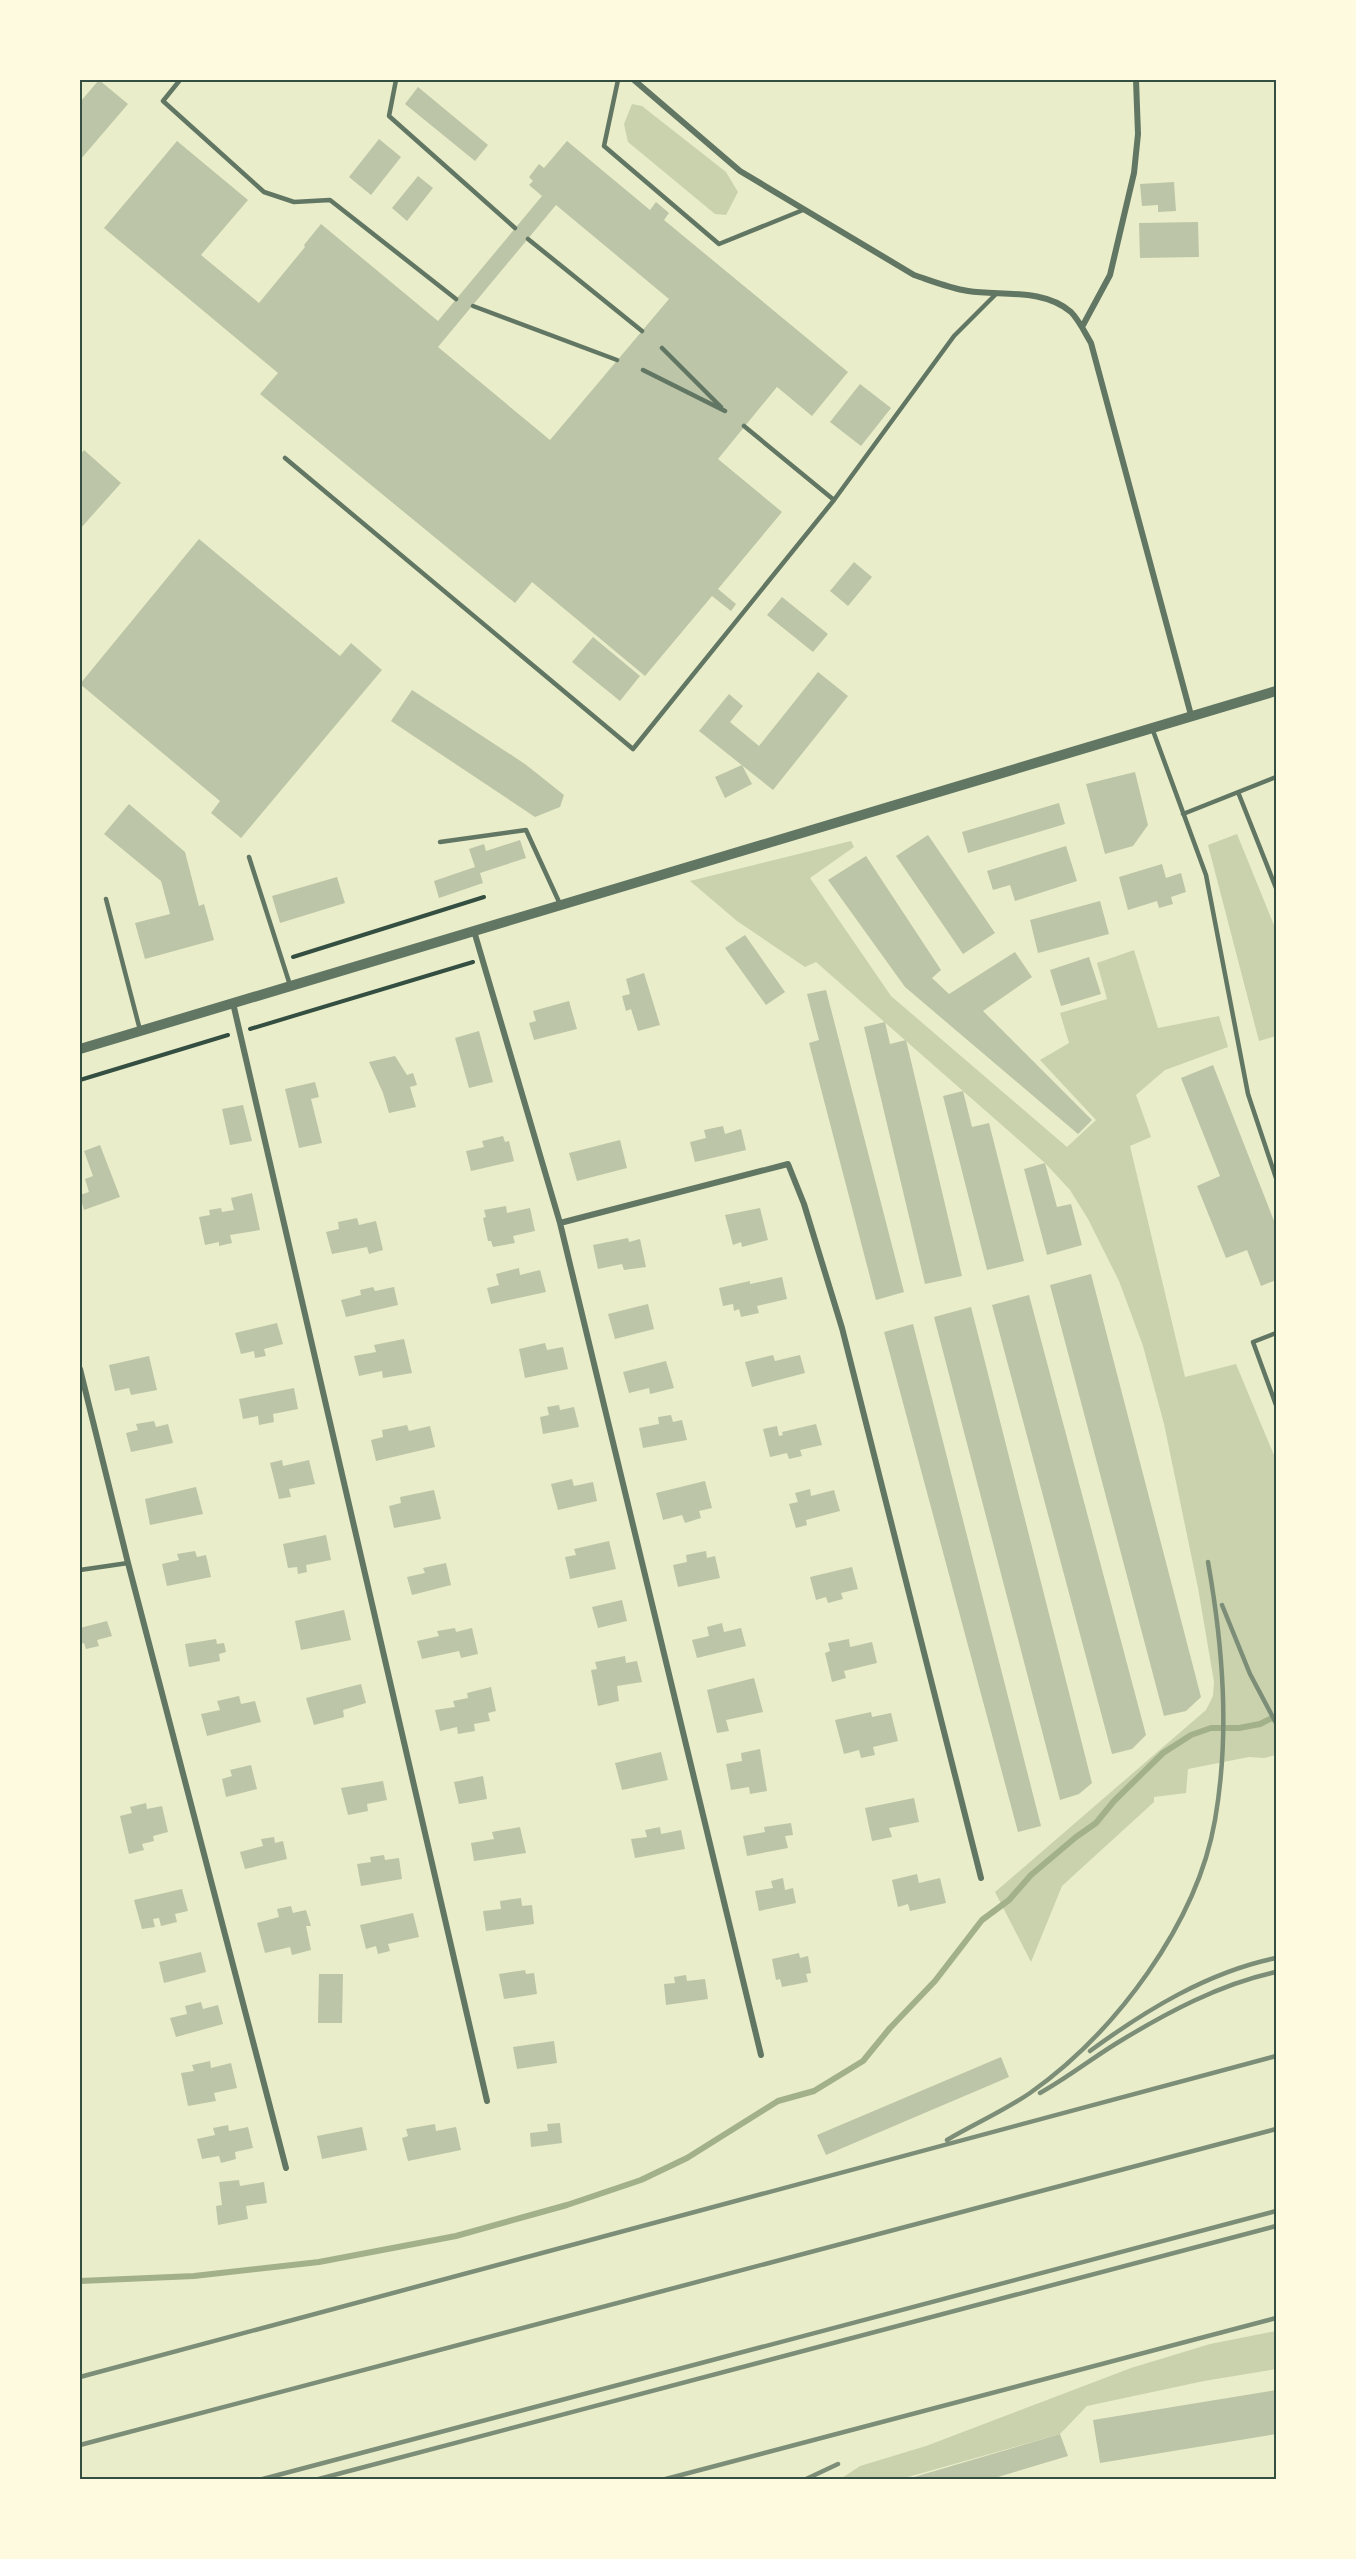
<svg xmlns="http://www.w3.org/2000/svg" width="1356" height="2559" font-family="Commissioner,sans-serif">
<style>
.green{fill:#cad2ad}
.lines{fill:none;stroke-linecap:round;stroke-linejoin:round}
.stream{stroke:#a3b18a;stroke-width:6}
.building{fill:#bcc5a7;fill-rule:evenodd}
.path{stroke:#344e41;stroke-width:4}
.service{stroke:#617663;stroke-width:4.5}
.minor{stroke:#617663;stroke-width:6}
.tertiary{stroke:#617663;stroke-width:10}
.rail{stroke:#7c8e77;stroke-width:4.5}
.neatline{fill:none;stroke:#344e41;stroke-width:2}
</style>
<rect width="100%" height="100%" fill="#e9edc9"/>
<path class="green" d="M632 104 642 106 726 172 738 192 726 215 715 214 628 142 624 124Z
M1237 834 1276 930V1036L1259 1041 1208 845Z
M851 841 854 847 810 878 891 996 1067 1147 1096 1120 1040 1060 1069 1043 1060 1013 1107 999 1097 963 1134 950 1158 1028 1219 1016 1228 1047 1165 1070 1136 1095 1151 1137 1130 1146 1185 1377 1236 1364 1276 1460V1755L1264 1758 1249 1757 1188 1769 1186 1793 1154 1797V1802L1062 1886 1031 1962 995 1892 1206 1710 1213 1696 1214 1682 1198 1588 1164 1424 1143 1346 1119 1281 1088 1219 1070 1190 1045 1163 816 962 805 967 737 921 690 881Z
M1276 2331V2369L1204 2381 1087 2406 1060 2434 901 2479 839 2480 860 2466 926 2446 1131 2368 1210 2344Z"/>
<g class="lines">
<path class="stream" d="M80 2281 194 2276 319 2262 456 2236 567 2205 641 2180 687 2158 778 2101 814 2091 863 2061 890 2028 935 1981 982 1920 1009 1900 1031 1875 1076 1837 1096 1823 1114 1801 1163 1753 1191 1735 1211 1728H1239L1260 1724 1276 1716"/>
</g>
<path class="building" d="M99 80 128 104 80 160V102Z
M418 87 488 145 475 161 405 104Z
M379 139 401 157 371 195 349 177Z
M177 141 248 200 201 255 259 303 305 247 304 245 321 224 438 321 542 196 529 185 533 181 529 177 539 164 544 168 567 141 650 210 656 202 669 213 664 220 848 372 812 416 777 387 718 459 782 512 718 589 736 604 731 611 712 596 645 676 532 582 515 603 260 394 278 373 104 228ZM556 205 669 299 550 440 438 347Z
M418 176 433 188 407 221 392 208Z
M1174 182 1176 211 1158 212V205L1142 206 1140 184Z
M1198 222 1199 257 1140 258 1139 223Z
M860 384 891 408 861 446 830 422Z
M84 450 121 483 80 529V455Z
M199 539 340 656 351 643 382 670 241 838 211 813 220 801 80 684Z
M854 562 872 577 848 606 830 591Z
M782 597 828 634 813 652 767 615Z
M593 637 640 676 620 701 572 662Z
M818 672 848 696 773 790 699 731 729 694 743 706 730 722 759 746Z
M412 690 525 764 564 795 560 807 535 817 391 721Z
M742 765 752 784 725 798 715 777Z
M1135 772 1148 825 1133 846 1105 854 1086 784Z
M1059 803 1065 824 968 853 962 832Z
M129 804 185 852 199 906 204 904 214 940 145 959 135 923 170 914 161 881 104 834Z
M928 835 995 933 963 954 896 856Z
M520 840 526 858 480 873 483 883 439 898 434 881 475 867 469 849 484 844 486 851Z
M1066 846 1077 881 1015 901 1010 885 993 890 987 871Z
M866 856 941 970 932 978 949 994 1015 952 1032 977 983 1011 1092 1120 1078 1134 905 987 828 880Z
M1162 864 1166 878 1181 873 1186 892 1171 897 1173 904 1159 908 1157 901 1128 910 1119 877Z
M337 877 345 903 280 923 272 896Z
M1100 901 1109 934 1038 953 1030 920Z
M745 935 785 992 766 1005 725 948Z
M1089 957 1101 994 1061 1006 1050 970Z
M644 973 660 1025 638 1031 631 1009 626 1011 622 996 630 994 626 979Z
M826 990 904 1292 876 1300 809 1043 819 1040 807 994Z
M569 1001 577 1029 534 1040 529 1023 536 1021 533 1011Z
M885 1022 890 1044 906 1040 962 1276 925 1284 864 1027Z
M479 1031 493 1082 469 1088 455 1038Z
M395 1056 407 1075 413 1073 417 1085 410 1087 416 1107 389 1113 383 1093 369 1062Z
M1213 1065 1276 1226V1280L1261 1286 1247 1250 1226 1258 1197 1186 1220 1176 1181 1078Z
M315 1082 319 1097 311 1099 322 1143 299 1148 285 1089Z
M963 1091 972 1127 989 1123 1024 1261 987 1270 943 1096Z
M243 1105 252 1141 230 1145 222 1109Z
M723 1126 725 1134 741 1129 746 1150 695 1162 690 1142 706 1138 704 1130Z
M503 1136 505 1142 509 1141 514 1161 471 1171 466 1151 484 1147 482 1141Z
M620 1140 627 1168 577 1181 569 1153Z
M100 1145 120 1197 84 1210 80 1195 89 1192 85 1179 93 1176 84 1151Z
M1045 1163 1057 1207 1071 1204 1082 1245 1047 1255 1024 1169Z
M252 1193 260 1230 230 1235 232 1243 219 1246V1242L205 1245 199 1217 210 1215 209 1210 221 1208 222 1212 234 1210 231 1198Z
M506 1206 507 1213 530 1208 535 1231 513 1236 515 1243 493 1247 491 1241H488L483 1218 486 1217 484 1210Z
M760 1208 768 1240 742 1247 741 1242 733 1245 725 1215Z
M357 1218 359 1225 376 1221 383 1250 369 1254 367 1247 332 1254 326 1232 339 1229 338 1222Z
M628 1238 629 1242 640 1239 646 1267 624 1270 622 1264 598 1269 593 1245Z
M519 1268 520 1275 540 1270 546 1292 491 1304 487 1288 499 1285 496 1274Z
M1091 1274 1201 1697 1186 1711 1164 1716 1050 1285Z
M782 1277 787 1299 757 1306 759 1313 741 1317 739 1309 734 1311 733 1304 723 1306 719 1288 750 1281V1284Z
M373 1287 375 1291 394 1287 398 1305 346 1317 341 1300 361 1295 360 1290Z
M1029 1295 1146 1735 1132 1749 1112 1754 992 1305Z
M648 1304 654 1329 615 1339 608 1314Z
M971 1307 1092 1783 1079 1794 1060 1800 934 1317Z
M277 1323 283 1344 264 1349 266 1356 255 1358 254 1351 241 1354 235 1333Z
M913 1324 1041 1826 1018 1832 884 1332Z
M404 1339 412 1373 383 1378 382 1371 359 1376 354 1356 376 1352 374 1345Z
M545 1343 547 1350 563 1347 568 1369 525 1378 519 1349Z
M773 1355 775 1361 800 1355 805 1373 752 1387 745 1362Z
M149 1356 157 1390 131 1395 129 1388 115 1391 109 1365Z
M666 1361 674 1388 650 1394 649 1388 629 1393 623 1372Z
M294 1388 298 1409 273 1414 274 1422 259 1425 258 1416 243 1419 239 1399Z
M559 1405 560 1410 574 1407 579 1427 543 1434 540 1417 549 1415 547 1407Z
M671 1415 673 1422 682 1420 687 1440 643 1448 639 1428 659 1424 658 1417Z
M154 1421 156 1427 168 1424 173 1443 131 1452 126 1433 138 1430 136 1424Z
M816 1424 822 1445 800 1450 802 1456 789 1459 787 1453 770 1457 763 1429 777 1426 779 1436 783 1435 782 1432Z
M407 1425 409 1431 430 1426 435 1447 376 1461 371 1440 383 1437 382 1430Z
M282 1460 283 1466 309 1460 315 1484 289 1489 291 1497 279 1499 270 1463Z
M572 1479 574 1486 593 1482 597 1501 558 1510 551 1484Z
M705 1481 712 1508 699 1511 701 1518 685 1523 682 1515 663 1520 656 1493Z
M196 1487 203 1514 150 1525 145 1499Z
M810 1489 811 1496 834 1490 840 1511 806 1520 807 1525 796 1528 789 1504 798 1502 795 1493Z
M434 1490 441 1519 394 1528 389 1506 401 1503 400 1497Z
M326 1535 331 1560 306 1565 307 1572 298 1574 297 1567 288 1568 283 1544Z
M609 1541 616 1569 570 1579 565 1557 576 1555 574 1549Z
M195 1551 197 1557 206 1555 211 1577 167 1586 162 1564 179 1560 177 1554Z
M706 1551 707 1558 715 1556 720 1578 678 1587 673 1565 687 1562 686 1555Z
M446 1563 451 1585 412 1595 407 1577 425 1573 423 1568Z
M852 1567 858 1589 841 1593 843 1599 828 1603 826 1597 816 1600 810 1577Z
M622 1600 627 1621 598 1628 592 1607Z
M344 1610 351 1640 301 1650 295 1621Z
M107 1621 112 1636 97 1640 99 1646 86 1649 84 1643 80 1644V1628Z
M722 1623 724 1632 741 1628 746 1646 697 1658 692 1640 709 1636 707 1627Z
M455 1628 456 1632 472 1628 478 1654 461 1658 459 1651 422 1659 417 1641 439 1636 437 1631Z
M216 1639 217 1644 224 1643 226 1652 219 1654 220 1661 189 1667 185 1644Z
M849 1639 850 1647 872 1642 877 1663 844 1671 846 1678 832 1682 825 1653 830 1651 828 1643Z
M625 1656 626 1663 637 1661 642 1682 617 1686 619 1701 598 1706 591 1670 597 1669 595 1662Z
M754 1678 763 1712 726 1720 729 1731 717 1733 707 1690Z
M361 1684 366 1703 343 1710 344 1717 314 1725 306 1698Z
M491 1687 496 1711 488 1713 490 1721 474 1724 475 1731 458 1734 457 1727 440 1731 435 1710 455 1707 453 1701 468 1698 467 1693Z
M239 1696 241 1704 255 1701 261 1722 207 1736 201 1714 220 1710 217 1701Z
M871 1712 872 1717 891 1713 898 1741 873 1747 875 1755 861 1758 859 1750 844 1754 835 1720Z
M760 1749 767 1791 750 1794 749 1787 731 1790 726 1764 742 1761 741 1753Z
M661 1752 668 1780 622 1790 615 1763Z
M251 1765 257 1789 226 1797 222 1779 232 1776 230 1770Z
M483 1776 487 1799 459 1804 454 1782Z
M383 1781 387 1800 367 1804 368 1811 348 1815 341 1788Z
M914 1798 919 1822 889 1828 892 1837 872 1841 865 1808Z
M146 1803 147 1809 162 1806 168 1832 153 1836 154 1841 142 1844 144 1850 129 1854 120 1816 132 1813 130 1807Z
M791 1823 793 1835 785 1836 788 1848 747 1856 743 1836 765 1832 764 1827Z
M520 1827 526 1853 474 1861 471 1843 494 1839 492 1832Z
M660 1827 661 1834 681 1830 685 1849 635 1858 631 1839 647 1837 645 1830Z
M274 1837 275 1843 283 1841 287 1859 245 1869 240 1852 263 1846 261 1839Z
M384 1855 385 1860 399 1858 402 1879 361 1886 357 1864 371 1862 370 1857Z
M917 1874 919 1883 940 1878 946 1903 910 1911 908 1904 898 1907 892 1880Z
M783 1878 785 1890 793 1888 796 1903 759 1911 755 1891 773 1888 771 1881Z
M182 1889 188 1911 175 1914 177 1922 161 1926 159 1918 153 1919 155 1927 142 1929 134 1900Z
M521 1898 522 1906 532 1905 534 1924 486 1931 483 1911 501 1909 500 1901Z
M291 1906 293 1913 306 1910 311 1926H306L311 1950 292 1955 290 1947 265 1953 257 1923 279 1917 277 1909Z
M413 1913 419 1937 388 1944 390 1951 378 1954 376 1946 366 1949 360 1925Z
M201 1952 206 1972 164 1983 159 1962Z
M799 1953 800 1958 808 1956 811 1973 806 1974 808 1982 782 1987 780 1979 776 1980 772 1959Z
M525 1970 526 1974 534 1973 537 1994 504 1999 499 1974Z
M319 1974H343L342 2023H318Z
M686 1975 687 1981 705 1979 708 1999 666 2005 664 1984 675 1983 674 1977Z
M201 2002 203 2009 218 2005 223 2024 176 2037 170 2018 187 2014 185 2006Z
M554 2041 557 2063 517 2069 513 2047Z
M1001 2057 1009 2077 826 2155 817 2135Z
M210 2061 211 2068 231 2063 237 2088 214 2093 216 2101 188 2106 181 2073 194 2071 192 2065Z
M560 2123 562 2143 531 2147 530 2133 548 2131 547 2124Z
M435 2124 436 2131 456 2127 461 2150 408 2161 402 2138 408 2136 406 2129Z
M228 2125 229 2131 248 2127 253 2148 235 2152 236 2159 221 2163 219 2156 202 2159 197 2139 215 2135 213 2128Z
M362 2127 367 2150 322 2159 317 2136Z
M239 2180 240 2186 264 2182 267 2203 246 2206 248 2219 218 2225 216 2206 222 2205 219 2182Z
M1276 2390V2434L1100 2463 1093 2420Z
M1060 2434 1068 2456 988 2480H904Z"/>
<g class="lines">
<path class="path" d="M293 957 484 897
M250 1029 473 962
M80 1080 228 1035"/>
<path class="service" d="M180 80 163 101 264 192 294 202 330 200 456 299
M396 80 389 116 515 228
M618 80 604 146 719 244 803 210
M528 239 642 331
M473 306 617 360
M662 348 721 407
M643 370 725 411
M744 426 834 500 954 336 996 294
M285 458 633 749 834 500
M1152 728 1206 875 1248 1094 1276 1178
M1238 792 1276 888
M1183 814 1276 777
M440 842 526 830 560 904
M249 857 290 985
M106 899 140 1030
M1276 1333 1253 1342 1276 1405
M80 1570 128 1563"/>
<path class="minor" d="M634 80 740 171 914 275C932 281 949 288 968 291 1001 296 1043 288 1071 312 1079 320 1085 333 1091 343L1191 715
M1082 327 1110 275 1134 173 1138 134 1136 80
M474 931 560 1223 761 2055
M233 1003 487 2101
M560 1223 788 1164 804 1204 842 1328 981 1878
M80 1369 128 1563 286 2168"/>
<path class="tertiary" d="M80 1049 1276 691"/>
<path class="rail" d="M1222 1605 1250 1674 1276 1723
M1090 2051C1146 2010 1208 1972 1276 1958
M1040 2093C1067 2078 1091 2059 1117 2043 1166 2013 1220 1984 1276 1972
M947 2140C974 2124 1004 2111 1030 2093 1115 2033 1197 1924 1215 1820 1230 1734 1223 1647 1208 1562
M80 2377 1276 2056
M80 2445 1276 2129
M259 2480 1276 2211
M315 2480 1276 2226
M662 2480 1276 2318
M804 2480 838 2464"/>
</g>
<rect width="1356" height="2559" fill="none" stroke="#fefae0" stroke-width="162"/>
<rect x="81" y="81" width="1194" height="2397" class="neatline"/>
</svg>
